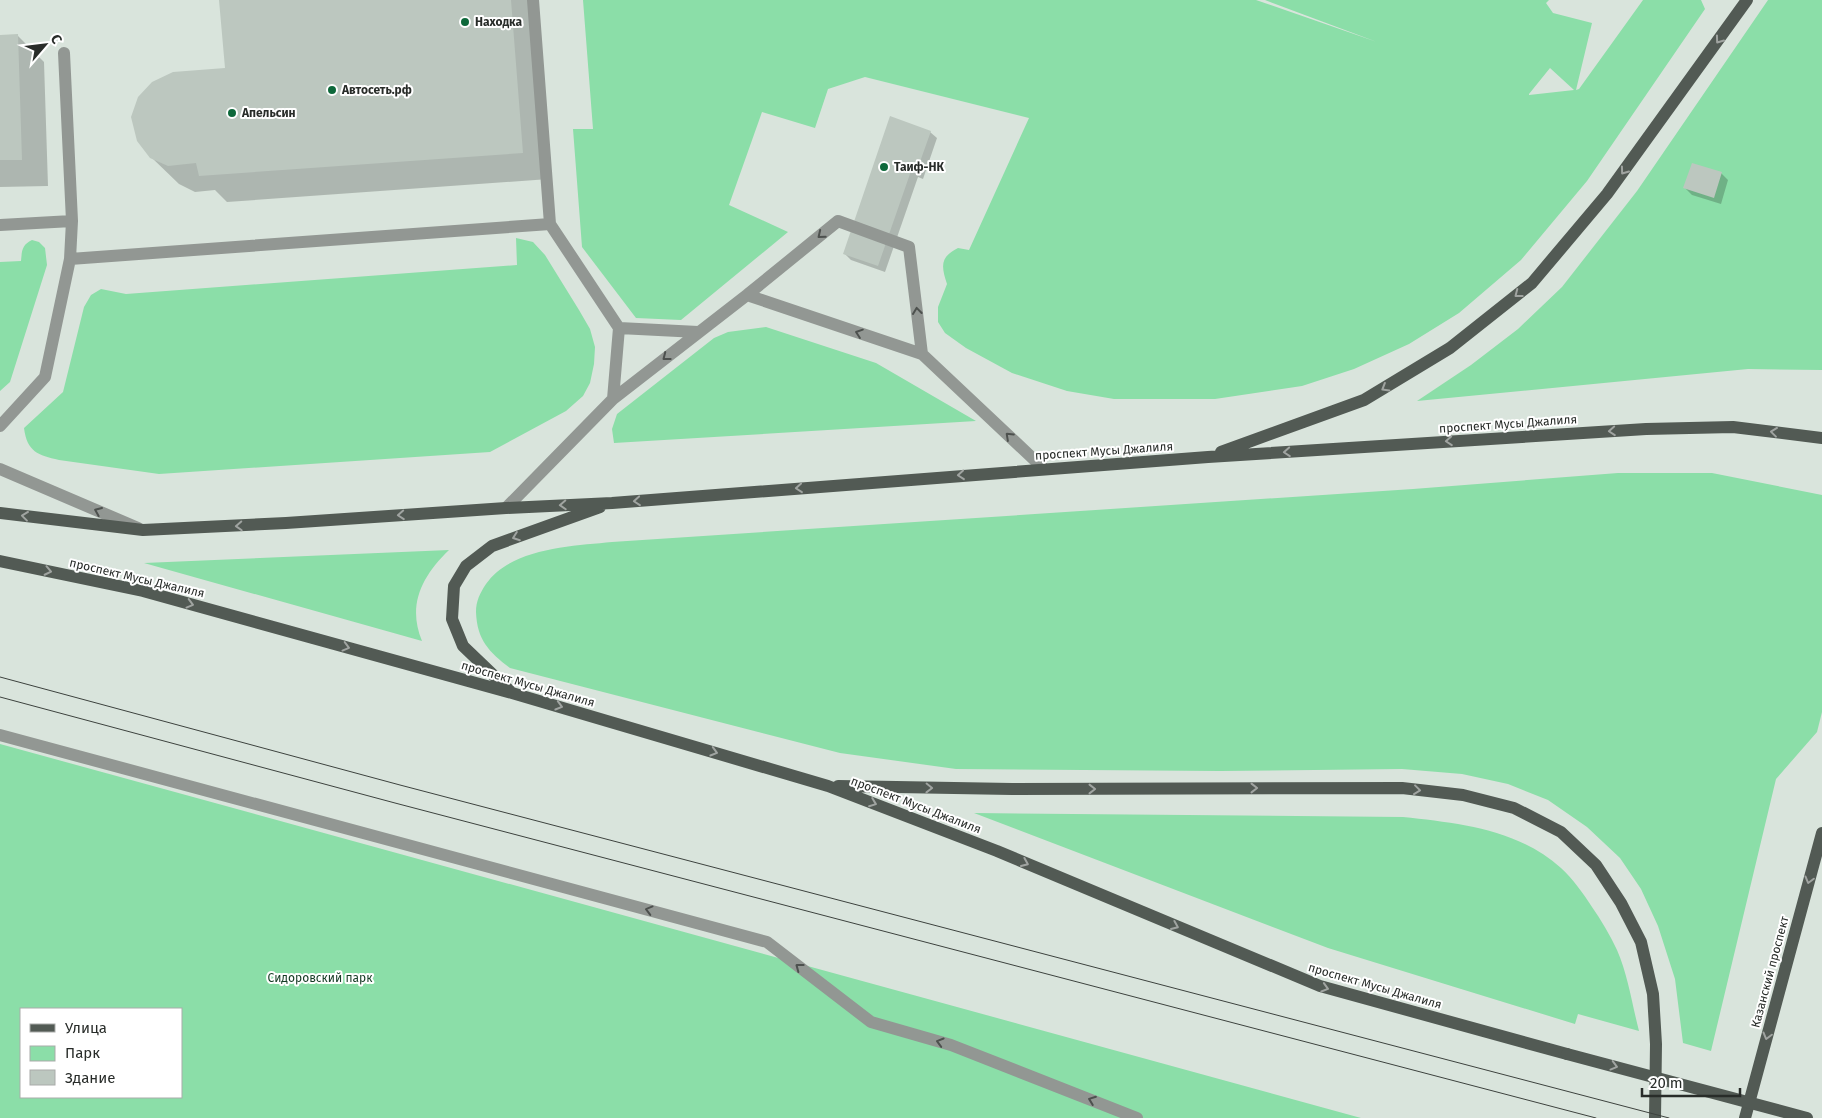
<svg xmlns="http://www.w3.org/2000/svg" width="1822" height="1118" font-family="'Fira Sans',sans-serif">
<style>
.green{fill:#8bdea8;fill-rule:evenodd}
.shadow{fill:#0003}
.building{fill:#bcc7bf}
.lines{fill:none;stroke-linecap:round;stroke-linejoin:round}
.service{stroke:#929793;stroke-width:12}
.minor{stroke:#929793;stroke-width:12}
.tertiary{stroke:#929793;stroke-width:12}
.primary{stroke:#525a54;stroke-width:12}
.tram{stroke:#3d423e;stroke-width:1}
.primary-bridge{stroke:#525a54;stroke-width:12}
.oneway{stroke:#a0a4a1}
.oneway2{stroke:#4d514e}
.poi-dot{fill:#0d683a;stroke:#fff;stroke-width:2}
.labels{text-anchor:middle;stroke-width:4;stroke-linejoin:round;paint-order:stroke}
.poi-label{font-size:12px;font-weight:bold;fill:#282c29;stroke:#fff;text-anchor:start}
.street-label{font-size:12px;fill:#282c29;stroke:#fff}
.park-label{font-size:12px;fill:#153b24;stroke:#fff}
</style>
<rect width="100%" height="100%" fill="#d9e4dc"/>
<path class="green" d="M583 0H1256L1377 42 1265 0H1549L1546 3 1553 13 1592 23 1576 90 1579 89 1643 0H1701L1705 9 1587 181 1521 260 1459 313 1409 344 1354 369 1302 386 1215 399H1114L1067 391 1012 373 966 348 945 333 938 322V307L947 284C941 266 940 257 958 248L969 250 1029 118 865 77 828 89 815 128 762 112 729 205 788 232 681 320 636 318 582 247 573 129H593ZM1550 68 1574 90 1529 95V94Z
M1768 0H1822V370L1748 369 1417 401 1471 365 1518 329 1562 287 1637 191Z
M516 238 533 242 545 255 579 310 590 329 595 347 594 364 590 383 583 396 566 411 490 452 159 474 59 460C38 455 27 452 24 428L63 392 84 307 91 295 101 289 126 294 517 265Z
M32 240 39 242 45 248 47 265 10 382 0 391V262L21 261C22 250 22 245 32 240Z
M766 327 876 363 976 421 614 443 612 429 617 414 714 338 728 332Z
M1618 473H1712L1822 495V712L1817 732 1776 779 1711 1051 1683 1043 1675 979 1658 926 1641 889 1620 858 1587 827 1548 800 1508 784 1462 774 1402 769 1220 771 956 769 840 753 510 668C489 652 477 640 476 612 476 601 480 593 486 584 511 548 572 546 612 542L1413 489Z
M449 550C422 576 407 605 422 641L144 563Z
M0 744 1361 1118H0ZM21 1009H181V1097H21Z
M974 813 1403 817C1458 823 1518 829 1561 868 1573 879 1583 893 1592 907 1601 920 1610 935 1617 950 1628 975 1632 1004 1639 1031L1578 1014 1575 1024 1328 948Z"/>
<path class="shadow" d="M233 0H528L549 179 227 202 215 190 195 192 179 184 151 157 226 70Z
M0 36H18L44 62 48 186 0 187Z
M930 132 937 138 923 179 918 177 885 272 851 260 844 253Z
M1721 173 1728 180 1721 204 1692 195 1685 188Z"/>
<path class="building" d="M219 0H511L523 153 199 176 196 163 168 166 150 158 137 141 131 117 138 97 152 82 173 72 225 68Z
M18 34 22 160H0V35Z
M890 116 931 131 916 173 911 171 878 266 843 254Z
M1692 163 1722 172 1714 198 1683 188Z"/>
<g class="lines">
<path class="service" d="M533 0 550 224
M64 53 72 221 70 259
M0 225 72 221
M747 295 922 354
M613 399 619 328
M0 426 45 377 70 259 550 224 619 328 698 332
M506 508 613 399 747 295 838 221 909 247 922 354 1044 469"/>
<path class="minor" d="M0 469 138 528"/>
<path class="tertiary" d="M0 735 767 942 871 1022 951 1045 1137 1118"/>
<path class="primary" d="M1221 452 1364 400 1450 348 1532 283 1607 194 1747 0
M0 513 143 530 286 523 506 508 612 503 1208 457 1646 429 1733 427 1822 438
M0 561 143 591 512 693 828 786 997 851 1320 986 1567 1054
M510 691 463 646 452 619 454 586 466 566 492 546 600 507
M838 786 1012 789 1402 788 1463 795 1514 808 1561 832 1596 865 1621 903 1641 942 1653 994 1656 1044 1655 1118
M1745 1118 1822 833"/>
<path class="tram" d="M0 677 400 785 1669 1118
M0 697 395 803 1596 1118"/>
<path class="primary-bridge" d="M1567 1054 1807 1118"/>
</g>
<defs><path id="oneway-chevron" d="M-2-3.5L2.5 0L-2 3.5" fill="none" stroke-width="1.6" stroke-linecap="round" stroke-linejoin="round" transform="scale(1.25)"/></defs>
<g class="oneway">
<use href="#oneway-chevron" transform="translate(1719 40) rotate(126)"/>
<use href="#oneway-chevron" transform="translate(1624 171) rotate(126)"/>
<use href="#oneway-chevron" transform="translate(1518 294) rotate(142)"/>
<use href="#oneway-chevron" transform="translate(1385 388) rotate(149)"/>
<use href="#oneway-chevron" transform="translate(1612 431) rotate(176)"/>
<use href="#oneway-chevron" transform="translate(1774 432) rotate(-173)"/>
<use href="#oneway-chevron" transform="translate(1449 441) rotate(176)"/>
<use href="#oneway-chevron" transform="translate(1287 452) rotate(176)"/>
<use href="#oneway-chevron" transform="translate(961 475) rotate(175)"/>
<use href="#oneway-chevron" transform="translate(799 488) rotate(175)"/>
<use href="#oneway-chevron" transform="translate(637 501) rotate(175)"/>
<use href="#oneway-chevron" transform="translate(563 505) rotate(177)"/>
<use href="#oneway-chevron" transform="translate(401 515) rotate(176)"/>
<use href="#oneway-chevron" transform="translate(25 516) rotate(-173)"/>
<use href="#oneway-chevron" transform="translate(239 526) rotate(177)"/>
<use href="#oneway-chevron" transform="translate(516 537) rotate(160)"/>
<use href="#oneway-chevron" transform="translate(48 571) rotate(12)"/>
<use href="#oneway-chevron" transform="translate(190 604) rotate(15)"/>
<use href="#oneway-chevron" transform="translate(346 647) rotate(15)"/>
<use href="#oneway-chevron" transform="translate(559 706) rotate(16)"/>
<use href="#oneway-chevron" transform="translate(714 752) rotate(16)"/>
<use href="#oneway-chevron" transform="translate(929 788) rotate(1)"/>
<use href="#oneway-chevron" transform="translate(1254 788)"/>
<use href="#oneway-chevron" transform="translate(1092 789)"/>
<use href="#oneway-chevron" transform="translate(1417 790) rotate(7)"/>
<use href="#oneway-chevron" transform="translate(873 803) rotate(21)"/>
<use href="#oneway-chevron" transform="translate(1025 863) rotate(23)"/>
<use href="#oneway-chevron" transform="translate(1809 880) rotate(105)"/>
<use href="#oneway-chevron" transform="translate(1175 926) rotate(23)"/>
<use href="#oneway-chevron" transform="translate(1325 988) rotate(17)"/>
<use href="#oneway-chevron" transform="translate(1767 1036) rotate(105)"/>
<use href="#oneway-chevron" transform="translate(1614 1066) rotate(15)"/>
</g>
<g class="oneway2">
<use href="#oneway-chevron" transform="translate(821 235) rotate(141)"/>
<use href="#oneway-chevron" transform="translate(917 311) rotate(-97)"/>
<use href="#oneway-chevron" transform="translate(859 333) rotate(-161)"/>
<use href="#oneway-chevron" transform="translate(666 357) rotate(142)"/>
<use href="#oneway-chevron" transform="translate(1009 436) rotate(-137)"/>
<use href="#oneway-chevron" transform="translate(98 511) rotate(-157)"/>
<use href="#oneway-chevron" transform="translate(649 910) rotate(-165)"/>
<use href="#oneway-chevron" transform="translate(799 967) rotate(-143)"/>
<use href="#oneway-chevron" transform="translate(940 1042) rotate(-164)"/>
<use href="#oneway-chevron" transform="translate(1092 1100) rotate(-159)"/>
</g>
<g class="poi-dot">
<circle cx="465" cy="22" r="5"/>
<circle cx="332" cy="90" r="5"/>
<circle cx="232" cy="113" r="5"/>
<circle cx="884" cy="167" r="5"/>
</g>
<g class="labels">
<g class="poi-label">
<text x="475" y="26">Находка</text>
<text x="342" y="94">Автосеть.рф</text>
<text x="242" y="117">Апельсин</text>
<text x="894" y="171">Таиф-НК</text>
</g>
<g class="street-label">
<text transform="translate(1508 424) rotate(-4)" y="4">проспект Мусы Джалиля</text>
<text transform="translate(1104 451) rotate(-4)" y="4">проспект Мусы Джалиля</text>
<text transform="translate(137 578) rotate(13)" y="4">проспект Мусы Джалиля</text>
<text transform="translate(528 684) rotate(16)" y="4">проспект Мусы Джалиля</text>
<text transform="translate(916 805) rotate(21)" y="4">проспект Мусы Джалиля</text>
<text transform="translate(1770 972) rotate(-75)" y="4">Казанский проспект</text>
<text transform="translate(1375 986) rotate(16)" y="4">проспект Мусы Джалиля</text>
</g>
<g class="park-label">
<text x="320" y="982">Сидоровский парк</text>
</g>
</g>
<rect x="20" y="1008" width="162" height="90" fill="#ffffff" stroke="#a9aba9"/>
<rect x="30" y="1024" width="25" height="8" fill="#525a54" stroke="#a9aba9"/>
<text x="65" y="1033" font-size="15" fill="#282c29">Улица</text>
<rect x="30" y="1046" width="25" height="15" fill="#8bdea8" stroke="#a9aba9"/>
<text x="65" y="1058" font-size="15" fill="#282c29">Парк</text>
<rect x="30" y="1070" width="25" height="15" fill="#bcc7bf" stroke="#a9aba9"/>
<text x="65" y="1083" font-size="15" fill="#282c29">Здание</text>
<g transform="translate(45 45) rotate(62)" stroke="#ffffff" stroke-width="4" paint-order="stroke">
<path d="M0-4L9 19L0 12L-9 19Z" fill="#282c29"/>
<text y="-8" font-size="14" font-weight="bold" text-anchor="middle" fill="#282c29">С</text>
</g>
<path d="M1642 1088v8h98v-8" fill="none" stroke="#282c29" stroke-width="2.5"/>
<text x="1650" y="1088" font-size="15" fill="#282c29" stroke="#ffffff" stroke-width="4" paint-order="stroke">20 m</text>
</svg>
